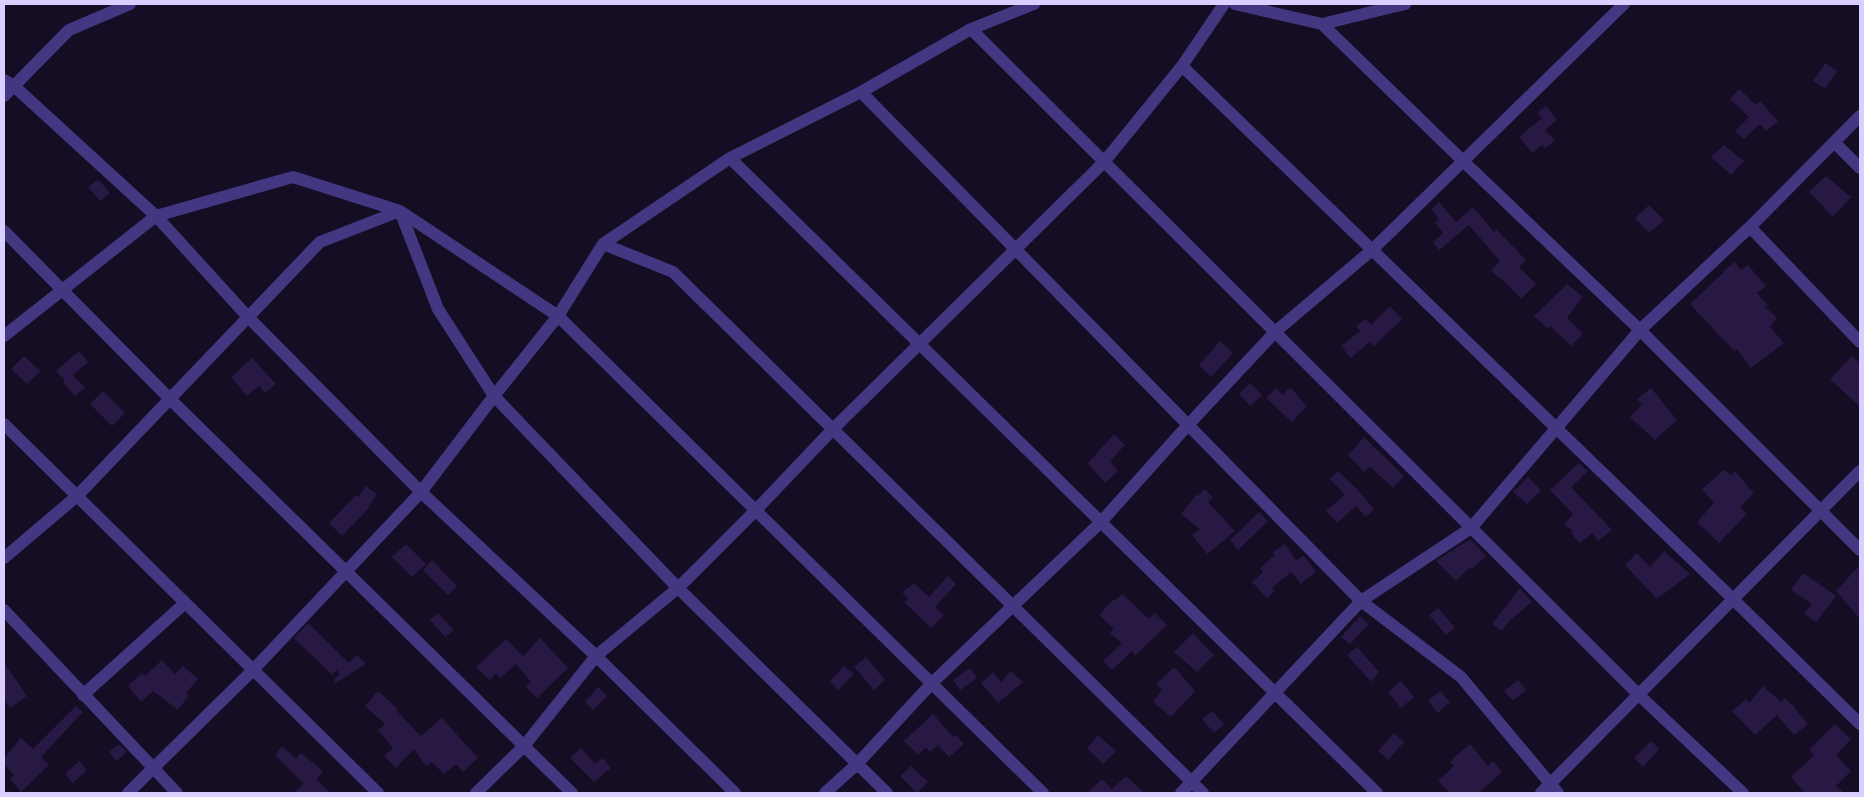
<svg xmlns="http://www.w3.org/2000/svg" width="1864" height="797" font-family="Arial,sans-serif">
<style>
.building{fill:#271944}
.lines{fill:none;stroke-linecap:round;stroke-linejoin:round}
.minor{stroke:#443782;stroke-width:12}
.tertiary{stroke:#443782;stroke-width:12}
</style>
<rect width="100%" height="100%" fill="#140d23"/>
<path class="building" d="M1825 63 1837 71 1825 89 1813 81Z
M1739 89 1756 105 1760 101 1778 121 1766 131 1760 124 1744 139 1735 131 1749 117 1730 99Z
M1546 106 1557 120 1545 130 1555 140 1545 149 1542 145 1532 153 1519 137 1542 118 1537 113Z
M1724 145 1744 161 1731 175 1711 157Z
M1826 176 1851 197 1833 217 1809 192Z
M98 179 110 193 100 201 88 187Z
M1439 202 1456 222 1473 207 1494 232 1496 229 1526 260 1519 267 1536 284 1521 299 1501 278 1500 279 1491 270 1500 261 1469 225 1439 250 1433 242 1443 233 1435 223 1439 219 1431 209Z
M1649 205 1664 220 1649 233 1635 218Z
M1735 262 1741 270 1748 265 1766 286 1757 293 1768 305 1765 307 1777 318 1770 327 1784 343 1751 368 1737 349 1734 351 1690 304 1724 272 1723 271Z
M1567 284 1583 297 1567 318 1583 334 1571 346 1550 326 1548 329 1534 316Z
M1390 306 1402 319 1374 346 1369 342 1351 358 1341 346 1360 331 1356 326 1366 319 1371 325Z
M1220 341 1233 353 1211 377 1199 365Z
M79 351 88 362 73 375 85 388 75 396 63 382 65 380 56 371Z
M24 356 40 371 27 384 11 369Z
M1852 356 1860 363V407L1830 379Z
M252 358 276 384 265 393 259 386 247 396 231 377Z
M1250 383 1262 395 1250 406 1239 394Z
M1290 387 1307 406 1292 422 1266 398 1276 388 1283 395Z
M1651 388 1677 420 1655 440 1630 417 1642 405 1637 399Z
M103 391 125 413 112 426 90 404Z
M1114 434 1125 445 1110 461 1118 471 1105 483 1088 463Z
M1364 437 1404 476 1393 488 1370 467 1364 472 1348 455Z
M1579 463 1588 471 1571 487 1612 530 1598 541 1592 533 1580 543 1571 533 1573 532 1564 524 1573 514 1550 490Z
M1724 470 1731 475 1735 471 1754 493 1740 507 1747 514 1719 543 1697 522 1714 503 1702 489Z
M1338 471 1356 488 1374 509 1366 517 1356 506 1337 523 1326 511 1345 495 1330 479Z
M1528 477 1541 490 1527 504 1513 492Z
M366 486 377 494 368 507 369 508 342 536 329 523 356 495 358 497Z
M1204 489 1213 497 1208 502 1235 531 1207 554 1192 535 1200 529 1181 514 1197 494 1199 496Z
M1259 512 1268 521 1238 550 1230 540Z
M1470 539 1486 556 1472 569 1470 567 1456 581 1436 561Z
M406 544 426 564 412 577 392 557Z
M1285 544 1296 561 1303 555 1316 571 1301 584 1291 572 1272 588 1275 591 1267 598 1252 582 1263 572 1260 568 1275 555 1273 552Z
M1664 551 1690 574 1657 599 1625 565 1637 553 1650 567Z
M432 560 457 586 448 595 423 570Z
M1860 565V619L1836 591Z
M1803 573 1836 596 1816 622 1804 614 1812 604 1791 590Z
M948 576 956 584 935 607 944 615 931 628 904 602 908 599 902 592 914 583 929 597Z
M1520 588 1532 602 1509 621 1502 631 1492 624Z
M1122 594 1149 619 1155 613 1167 625 1135 656 1132 651 1112 670 1103 661 1122 643 1110 633 1114 629 1099 615 1113 600 1114 601Z
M1438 608 1455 628 1446 635 1429 615Z
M438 613 454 630 445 637 430 620Z
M1360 616 1369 624 1350 644 1341 637Z
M308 623 349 663 357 655 366 664 336 683 334 680 339 674 337 670 332 675 294 638Z
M1193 633 1214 655 1197 672 1174 652Z
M540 638 568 668 537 698 526 687 531 682 516 664 500 678 496 673 490 680 476 667 506 639 523 656Z
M1357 647 1379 672 1371 682 1347 655Z
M866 657 885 680 874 690 854 667Z
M162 660 175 674 183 666 198 679 186 693 189 695 178 710 153 691 141 702 128 686 142 673 145 676Z
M4 663 27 696 10 708 4 698Z
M844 666 854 674 838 690 830 681Z
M1174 667 1195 691 1171 717 1153 702 1162 690 1156 684Z
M970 668 977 678 960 690 953 680Z
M1011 671 1023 682 998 703 981 683 993 672 1001 682Z
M1518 680 1526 690 1513 701 1504 691Z
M1401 681 1414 697 1401 708 1388 692Z
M1763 686 1781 702 1784 698 1796 708 1795 709 1808 724 1794 735 1777 715 1755 735 1732 711 1746 699 1749 703Z
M598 687 607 696 593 710 585 702Z
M378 691 397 708 396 710 421 736 442 718 478 758 463 772 456 764 444 774 432 762 426 766 414 749 396 768 384 756 393 748 378 730 385 724 365 706Z
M1440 691 1450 702 1438 713 1428 701Z
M76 706 83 712 41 757 49 765 21 792 10 779 14 775 4 764V758L21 738 33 749Z
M1212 711 1224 724 1214 733 1202 719Z
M933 714 953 737 956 735 964 744 949 757 938 745 930 752 926 747 918 755 904 741Z
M1835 724 1851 739 1836 755 1851 771 1836 786 1844 793H1805L1791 777 1814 755 1809 750Z
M1394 733 1404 742 1388 760 1378 751Z
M1098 735 1116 751 1103 764 1087 748Z
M1651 741 1659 749 1643 767 1634 758Z
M119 744 127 752 116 761 109 752Z
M1470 744 1488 766 1493 761 1502 772 1478 793H1450L1438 781 1454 766 1450 763 1453 760 1452 759Z
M282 746 296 759 301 753 323 771 317 779 330 793H293L304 784 275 755Z
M581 748 595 764 603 758 611 768 594 782 570 758Z
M79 761 87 770 73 783 65 774Z
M911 766 928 782 917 793 900 776Z
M1126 776 1144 793H1087L1102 779 1112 789Z"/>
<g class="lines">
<path class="minor" d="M1235 4 1322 24 1463 161 1640 330 1860 550
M1322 24 1405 4
M971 29 1639 695 1743 793
M1182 66 1733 599 1860 724
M4 80 14 86 156 216 248 317 421 492 596 656 735 793
M861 92 1361 601 1461 677 1558 793
M4 96 69 30 130 4
M1834 142 1860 168
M730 158 1377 793
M1750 227 1860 342
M4 231 170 399 572 793
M603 244 673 272 1203 793
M4 336 156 216 293 177 400 211 438 309 494 396 678 588 887 793
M4 424 378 793
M4 558 77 496 320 242 400 211 558 316 1043 793
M83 695 185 603
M128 793 253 670 421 492 494 396 558 316 603 244 730 158 861 92 971 29 1034 4
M476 793 524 746 596 656 678 588 756 510 833 429 1104 162 1182 66 1224 4
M825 793 857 764 932 683 1101 522 1188 425 1275 332 1372 250 1624 4
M1181 793 1361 601 1471 528 1640 330 1750 227 1860 116"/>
<path class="tertiary" d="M4 610 177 793
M1541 793 1860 471"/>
</g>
<rect width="1864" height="797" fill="none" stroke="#dbcfff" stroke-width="10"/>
</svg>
